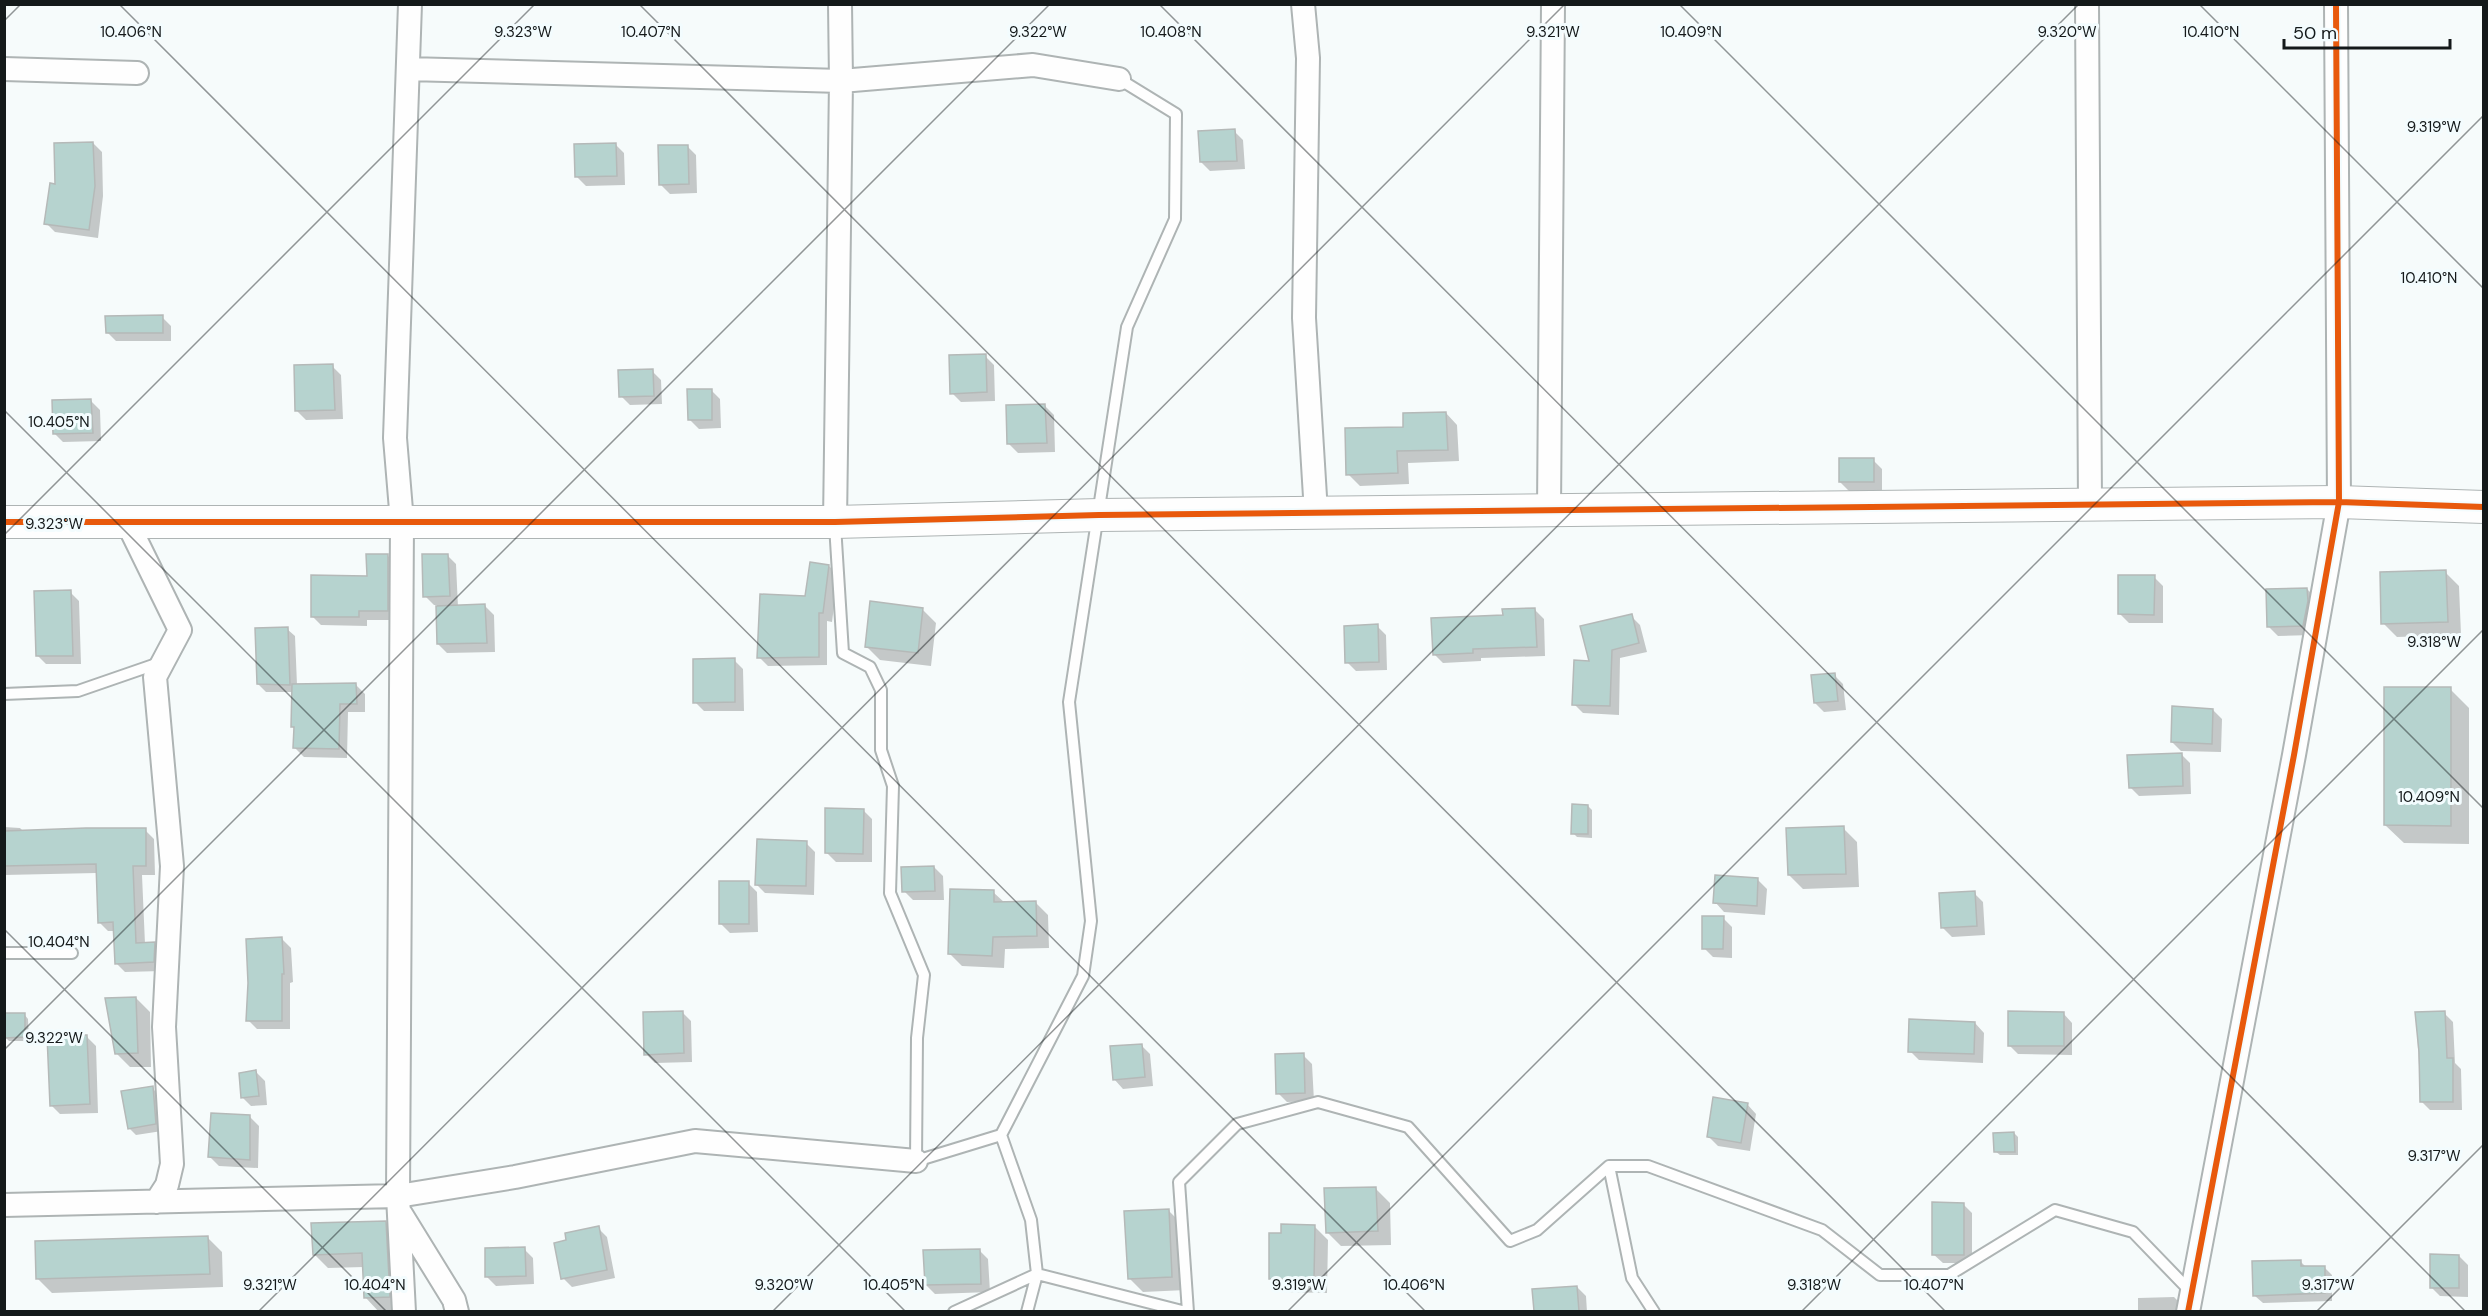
<svg xmlns="http://www.w3.org/2000/svg" width="2488" height="1316" font-family="'DM Sans',sans-serif">
<style>
.shadow{fill:#0003}
.building{fill:#b6d3cf;stroke:#b5b9b8;stroke-width:1.5}
.lines{fill:none;stroke-linecap:round;stroke-linejoin:round}
.lane-casing{stroke:#aeb4b4;stroke-width:14}
.street-casing{stroke:#aeb4b4;stroke-width:26}
.secondary-casing{stroke:#aeb4b4;stroke-width:34}
.lane{stroke:#fefefe;stroke-width:10}
.street{stroke:#fefefe;stroke-width:22}
.secondary{stroke:#fefefe;stroke-width:32}
.cycleway-casing{stroke:#f3fcfe;stroke-width:10}
.cycleway{stroke:#e8590c;stroke-width:6}
.ticks{fill:none;stroke:#14191a;stroke-width:1.5;stroke-opacity:0.45}
.ticks-label{font-size:15px;text-anchor:middle;fill:#14191a;stroke:#f3fcfe;stroke-width:6;stroke-linejoin:round;paint-order:stroke}
</style>
<rect width="100%" height="100%" fill="#f6fbfb"/>
<path class="shadow" d="M1234 131 1243 140 1245 169 1210 171 1201 162Z
M93 143 102 152 103 196 98 238 55 232 46 223 57 186Z
M615 144 624 153 625 185 586 186 577 177Z
M687 146 696 155 697 193 670 194 661 185Z
M162 317 171 326V341H116L107 332Z
M985 356 994 365 995 401 961 402 952 393Z
M332 366 341 375 343 419 306 420 297 411Z
M652 371 661 380 662 404 630 405 621 396Z
M711 390 720 399 721 428 699 429 690 420Z
M91 401 100 410 101 441 63 442 54 433Z
M1045 406 1054 415 1055 452 1018 453 1009 444Z
M1446 413 1457 425 1459 461 1408 463 1409 484 1360 486 1348 474 1405 428Z
M1873 460 1882 469V491H1849L1840 482Z
M447 555 456 564 458 607 485 606 494 615 495 652 447 653 438 644 437 605H434L425 596Z
M388 556 397 565 396 620H367V626L321 625 312 616 368 577Z
M829 566 838 575 832 622 827 621V665L768 666 759 657Z
M2445 572 2459 586 2461 635 2397 637 2383 623Z
M2154 577 2163 586V623H2129L2120 614Z
M2307 589 2316 598 2312 635 2278 636 2269 627Z
M70 592 79 601 81 664H46L37 655Z
M922 609 936 623 931 666 880 660 866 646Z
M1535 610 1544 619 1545 656 1481 658V661L1443 663 1434 654 1504 616Z
M1631 616 1640 625 1647 652 1620 658 1619 715 1583 713 1574 704 1591 662Z
M1377 626 1386 635 1387 670 1356 671 1347 662Z
M287 629 295 636 297 685H356L365 694V712H348L347 758 304 757 295 748V729L292 726 294 692H266L258 684Z
M734 660 743 669 744 711H704L695 702Z
M1834 675 1843 684 1846 710 1824 712 1815 703Z
M2450 689 2469 708V844L2404 843 2385 825Z
M2213 710 2222 719 2221 752 2181 751 2172 742Z
M2181 754 2190 763 2191 794 2139 796 2130 787Z
M1588 806 1592 810V838L1577 837 1573 833Z
M863 810 872 819V862H836L827 853Z
M4 827 20 828 24 832 145 830 154 839 155 875H142L145 944H154L163 953 162 971 125 972 116 963 115 931H108L99 922 97 873 4 875Z
M1843 828 1857 842 1859 887 1803 889 1789 875Z
M806 843 815 852 814 895 765 893 756 884Z
M934 867 943 876 944 900H913L904 891Z
M1758 880 1767 889 1765 915 1724 912 1715 902Z
M748 883 757 892 758 932 730 933 721 924Z
M993 892 1005 903 1035 902 1048 915 1049 948 1005 949 1004 968 962 966 950 954Z
M1974 893 1983 902 1985 935 1952 937 1943 928Z
M1723 918 1732 927V958L1713 957 1704 948Z
M282 939 291 948 293 982 290 983V1029H257L248 1020V941Z
M136 998 150 1012 151 1067H130L116 1053Z
M682 1012 691 1021 692 1062 655 1063 646 1054Z
M2063 1013 2072 1023V1055L2018 1054 2009 1045Z
M2444 1013 2453 1022 2455 1063 2461 1069 2462 1110H2430L2421 1101 2416 1014Z
M24 1014 28 1019 29 1041H9L5 1037Z
M1975 1023 1984 1033 1983 1063 1919 1060 1910 1051Z
M87 1037 96 1046 98 1113 60 1114 51 1105Z
M1141 1045 1150 1054 1153 1086 1123 1089 1114 1079Z
M1303 1055 1312 1064 1314 1101 1287 1102 1278 1093Z
M256 1072 265 1081 267 1105 251 1106 242 1097Z
M152 1088 159 1095 162 1131 136 1135 129 1128Z
M1747 1104 1756 1114 1750 1151 1718 1146 1709 1137Z
M250 1117 259 1126 258 1168 219 1166 210 1157Z
M2014 1133 2018 1137V1155H2000L1995 1151Z
M1376 1189 1390 1203 1391 1245 1341 1246 1327 1232Z
M1963 1204 1972 1213V1263H1943L1933 1254Z
M1168 1210 1182 1224 1186 1290 1143 1292 1129 1278Z
M385 1222 399 1236 403 1311 379 1312 366 1298 364 1267 328 1268 314 1254Z
M1314 1226 1328 1240 1327 1293 1284 1292 1270 1278 1282 1235Z
M598 1228 607 1237 615 1278 572 1287 563 1278 568 1241Z
M208 1238 222 1252 223 1287 52 1293 38 1279Z
M524 1249 533 1258 534 1284 496 1286 487 1277Z
M979 1250 988 1259 990 1292 935 1294 926 1285Z
M2459 1256 2468 1265V1297L2440 1296 2431 1287Z
M2301 1262 2306 1267H2324L2332 1275V1301L2263 1303 2255 1296Z
M1577 1287 1586 1296 1587 1312H1535L1534 1290Z
M2174 1297 2183 1306V1312H2138V1298Z"/>
<path class="building" d="M1235 129 1237 161 1200 162 1198 131Z
M93 142 95 186 89 230 44 224 50 183 55 184 54 143Z
M616 143 617 176 575 177 574 144Z
M658 145H688L689 184 659 185Z
M163 315V333H106L105 316Z
M986 354 987 392 950 394 949 355Z
M333 364 335 410 295 411 294 365Z
M653 369 654 396 619 397 618 370Z
M687 389H712V420H688Z
M91 399 93 433 53 434 52 400Z
M1045 404 1047 443 1007 444 1006 405Z
M1446 412 1448 450 1397 451 1398 473 1346 475 1345 428 1403 427V413Z
M1839 458H1874V482H1839Z
M366 554H388V611H359V617H311V575L367 576Z
M422 554H448L450 596 423 597Z
M810 562 829 565 823 613H819V657L757 658 760 594 805 596Z
M2446 570 2448 622 2381 624 2380 572Z
M2118 575H2155L2154 615 2118 614Z
M2307 588 2308 601 2303 626 2267 627 2266 589Z
M71 590 73 656H36L34 591Z
M870 601 923 608 918 653 865 647Z
M485 604 487 643 437 644 436 606Z
M1535 608 1537 647 1473 649V653L1433 655 1431 618 1503 615 1502 609Z
M1632 614 1639 643 1612 650 1610 706 1572 705 1574 660 1589 661 1580 626Z
M1378 624 1379 662 1345 663 1344 626Z
M288 627 290 685 257 684 255 628Z
M735 658V702L693 703V659Z
M1835 673 1838 701 1814 703 1811 675Z
M356 683 357 704H340L339 749 293 748 294 727H291L292 684Z
M2384 687H2451V826L2384 825Z
M2172 706 2213 709 2212 744 2171 742Z
M2182 753 2183 786 2129 788 2127 755Z
M1572 804 1588 805V834H1571Z
M825 808 864 809 863 854 825 853Z
M1844 826 1846 874 1788 875 1786 828Z
M86 828H146V866H133L136 943 155 942 154 962 115 964 113 922 98 923 96 864 4 866V831Z
M757 839 807 841 806 886 755 885Z
M934 866 935 891 902 892 901 867Z
M1715 875 1758 878 1757 906 1713 903Z
M719 881H749V924H719Z
M950 889 994 890V902L1036 901 1037 936 993 937 992 956 948 954Z
M1975 891 1977 926 1941 928 1939 893Z
M1702 916H1724L1723 949H1702Z
M282 937 284 974H282V1021H246L248 983 246 939Z
M136 997 138 1053 115 1054 105 998Z
M683 1011 684 1053 644 1055 643 1012Z
M2008 1011 2064 1012V1046H2008Z
M2445 1011 2447 1058H2453V1102H2420L2419 1052 2415 1012Z
M4 1013H25V1037L4 1038Z
M1909 1019 1975 1022 1974 1054 1908 1052Z
M47 1035H87L90 1104 50 1106Z
M1142 1044 1145 1077 1113 1080 1110 1046Z
M1304 1053 1305 1093 1276 1094 1275 1054Z
M256 1070 259 1096 241 1098 239 1073Z
M153 1086 156 1124 128 1129 121 1091Z
M1713 1097 1748 1103 1741 1143 1707 1137Z
M211 1113 250 1115V1160L208 1157Z
M2014 1132 2015 1152H1994L1993 1133Z
M1376 1187 1378 1231 1326 1233 1324 1188Z
M1932 1202 1964 1203V1255H1932Z
M1169 1209 1172 1277 1128 1279 1124 1211Z
M386 1221 390 1297 364 1298 362 1253 313 1255 311 1223Z
M1281 1224 1315 1225 1314 1279H1269V1233H1281Z
M599 1226 607 1270 561 1279 554 1243 566 1240 565 1233Z
M208 1236 210 1274 36 1279 35 1241Z
M525 1247 526 1276 485 1277V1248Z
M980 1249 981 1284 925 1285 923 1250Z
M2430 1254 2459 1255V1288H2430Z
M2301 1260V1266H2325V1293L2253 1296 2252 1261Z
M1577 1286 1579 1311H1534L1532 1289Z"/>
<g class="lines">
<defs>
<path id="lane" d="M835 525 843 653 870 667 881 690V750L893 786 890 893 924 975 917 1038 916 1161 1001 1135 1083 976 1091 921 1069 702 1127 327 1175 219 1176 114 1119 79
M4 694 78 691 159 663
M4 953H72
M1001 1135 1031 1220 1037 1274 1027 1312
M1609 1166 1632 1278 1654 1312
M954 1312 1037 1274 1186 1312
M1188 1312 1179 1182 1237 1124 1318 1102 1408 1127 1510 1241 1537 1230 1609 1166H1648L1822 1230 1880 1275H1949L2055 1210 2133 1232 2191 1292"/>
<path id="street" d="M1303 4 1308 58 1304 318 1316 513
M2087 4 2090 505
M4 69 137 73
M408 69 841 81 1033 65 1119 79
M1549 511 1553 4
M127 522 180 630 155 677 172 866 164 1027 172 1164 167 1185 156 1202
M835 522 841 81 840 4
M4 1205 398 1196 515 1177 695 1141 916 1161
M401 1214 454 1300 457 1312
M404 1312 398 1196 402 522 395 438 410 4
M2188 1312 2294 755 2339 502 2336 4"/>
<path id="secondary" d="M4 522H835L1099 515 2339 502 2484 507"/>
</defs>
<use href="#lane" class="lane-casing"/>
<use href="#street" class="street-casing"/>
<use href="#secondary" class="secondary-casing"/>
<use href="#lane" class="lane"/>
<use href="#street" class="street"/>
<use href="#secondary" class="secondary"/>
<defs>
<path id="cycleway" d="M4 522H835L1099 515 2339 502 2484 507
M2188 1312 2294 755 2339 502 2336 4"/>
</defs>
<use href="#cycleway" class="cycleway-casing"/>
<use href="#cycleway" class="cycleway"/>
</g>
<path class="ticks" d="M119 4 1426 1312M639 4 1946 1312M1159 4 2466 1312M1679 4 2484 809M2199 4 2484 289M4 21 21 4M4 410 906 1312M4 535 535 4M4 929 387 1312M4 1050 1050 4M258 1312 1565 4M772 1312 2079 4M1287 1312 2484 115M1801 1312 2484 629M2316 1312 2484 1144"/>
<g class="ticks-label">
<text x="131" y="37">10.406°N</text>
<text x="523" y="37">9.323°W</text>
<text x="651" y="37">10.407°N</text>
<text x="1038" y="37">9.322°W</text>
<text x="1171" y="37">10.408°N</text>
<text x="1553" y="37">9.321°W</text>
<text x="1691" y="37">10.409°N</text>
<text x="2067" y="37">9.320°W</text>
<text x="2211" y="37">10.410°N</text>
<text x="2434" y="132">9.319°W</text>
<text x="2429" y="283">10.410°N</text>
<text x="59" y="427">10.405°N</text>
<text x="54" y="529">9.323°W</text>
<text x="2434" y="647">9.318°W</text>
<text x="2429" y="802">10.409°N</text>
<text x="59" y="947">10.404°N</text>
<text x="54" y="1043">9.322°W</text>
<text x="2434" y="1161">9.317°W</text>
<text x="270" y="1290">9.321°W</text>
<text x="1299" y="1290">9.319°W</text>
<text x="2328" y="1290">9.317°W</text>
<text x="375" y="1290">10.404°N</text>
<text x="784" y="1290">9.320°W</text>
<text x="894" y="1290">10.405°N</text>
<text x="1414" y="1290">10.406°N</text>
<text x="1814" y="1290">9.318°W</text>
<text x="1934" y="1290">10.407°N</text>
</g>
<rect width="2488" height="1316" fill="none" stroke="#14191a" stroke-width="12"/>
<path d="M2284 39v9h166v-9" fill="none" stroke="#14191a" stroke-width="3"/>
<text x="2293" y="39" font-size="18" fill="#14191a" stroke="#f3fcfe" stroke-width="4.5" paint-order="stroke">50 m</text>
</svg>
